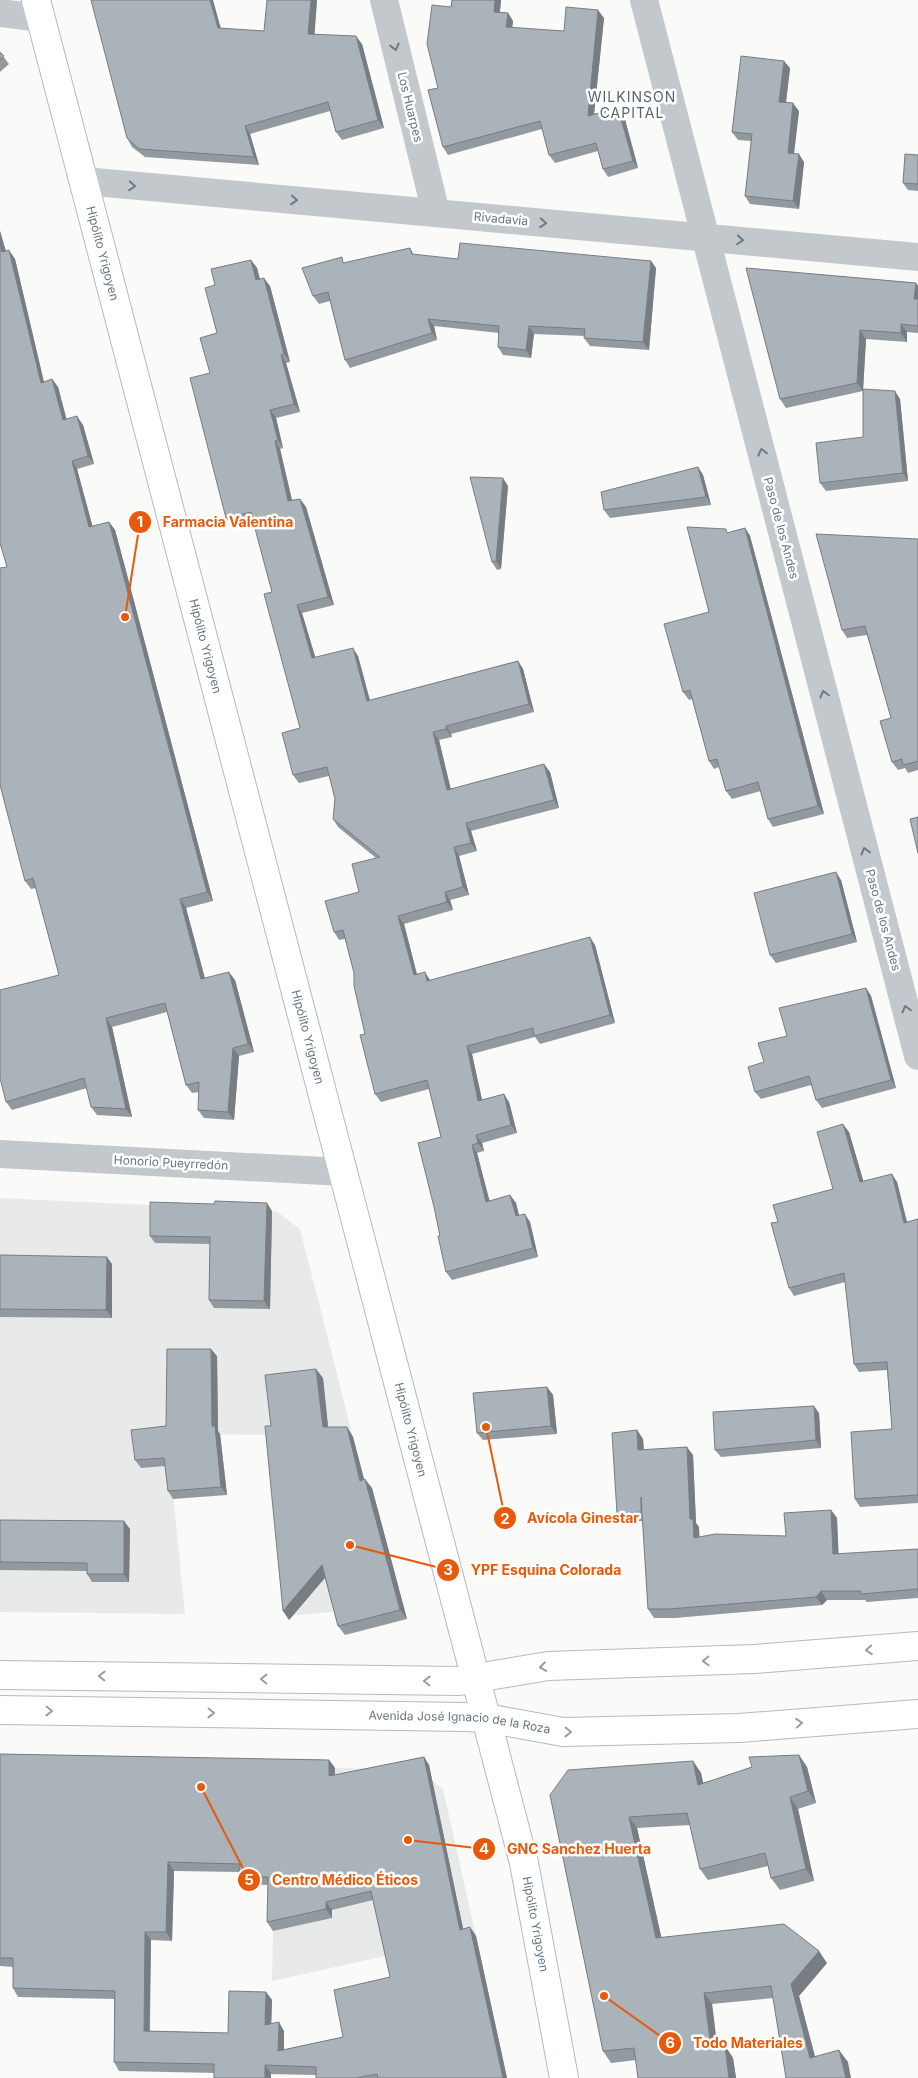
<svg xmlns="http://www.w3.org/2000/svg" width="918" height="2078" font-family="Inter,sans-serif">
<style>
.built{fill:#e8e9e9}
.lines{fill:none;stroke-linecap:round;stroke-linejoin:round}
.secondary-casing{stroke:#b3babf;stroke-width:30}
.primary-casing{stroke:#b5babe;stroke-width:30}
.minor{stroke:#c3c8cc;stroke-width:28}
.secondary{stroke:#fff;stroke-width:28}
.primary{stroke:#fff;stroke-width:28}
.wall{fill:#929a9f;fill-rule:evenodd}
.shaded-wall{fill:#777d82}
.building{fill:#aab3b9;stroke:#777d82;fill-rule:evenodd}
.oneway{stroke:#6a7a87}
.oneway2{stroke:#939fa8}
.labels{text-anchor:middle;stroke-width:5;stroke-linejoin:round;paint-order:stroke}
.street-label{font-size:12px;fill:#657683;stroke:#fff}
.neighbourhood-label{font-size:14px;letter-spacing:1px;fill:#57646e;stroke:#fff}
.leader{fill:none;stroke:#e8590c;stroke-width:2}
.callout-dot{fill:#e8590c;stroke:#fff;stroke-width:2}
.mark-label{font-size:15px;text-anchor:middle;font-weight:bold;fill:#fff}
.callout-label{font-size:14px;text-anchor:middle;font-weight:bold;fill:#e8590c;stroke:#fff;stroke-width:5;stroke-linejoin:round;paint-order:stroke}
</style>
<rect width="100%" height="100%" fill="#fafaf8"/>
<path class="built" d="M0 1198 276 1211 300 1229 353 1437 375 1608 288 1616 272 1435 167 1434 185 1614 0 1612Z
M335 1768 419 1769 443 1789 476 1936 272 1981 273 1931 332 1917Z"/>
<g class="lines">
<defs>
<g id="secondary">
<path id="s1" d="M36 0 524 1863 564 2078"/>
</g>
<g id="primary">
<path d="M0 1675 459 1681 548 1666 754 1659 918 1646"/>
<path id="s2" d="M0 1710 463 1717 486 1718 563 1732 739 1728 918 1714"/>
</g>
</defs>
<use href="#secondary" class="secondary-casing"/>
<use href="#primary" class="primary-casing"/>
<path class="minor" d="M384 0 436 213
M644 0 918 1056
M0 13 41 18
M84 181 918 257
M0 1154 343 1172"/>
<use href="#secondary" class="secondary"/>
<use href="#primary" class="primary"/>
</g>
<path class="wall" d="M317 0 314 34 362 44 384 128 342 140 336 132 330 111 250 134 259 165 145 157 132 147 127 138 221 28 264 31Z
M452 0H501V1L500 12 508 13 513 21 512 28 564 31 604 18 594 114 618 108 624 116 638 168 608 177 603 169 598 151 555 163 549 155 542 129 448 155 443 147 438 88Z
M0 52 9 64 0 72Z
M790 68 786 102 799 111 794 154 804 162 799 209 750 204 745 196 751 141 738 140 732 132Z
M918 155V191L908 190 903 183Z
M0 231 6 251 15 259 44 382 52 379 58 387 66 419 83 425 94 464 77 469 92 526 109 522 115 530 126 571 213 901 186 908 205 978 235 980 254 1052 239 1056 234 1120 204 1118 198 1110 199 1092 192 1093 186 1085 167 1012 112 1027 132 1117 97 1115 91 1107 87 1088 12 1110 6 1102 59 975 36 888 31 889 25 881 7 567 0 543Z
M410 248 414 255 458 259 651 261 656 268 649 350 590 346 584 338 585 336 534 334 531 358 503 355 498 347 499 333 434 326 437 340 350 368 345 360 330 301 319 304 313 296 346 263Z
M251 260 257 268 260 279 270 286 290 362 286 363 300 412 276 418 283 448 280 449 292 500 300 499 306 507 334 605 302 613 315 658 358 656 370 700 518 661 523 669 534 712 451 734 452 737 439 740 450 789 550 772 559 808 471 831 477 851 459 856 469 895 450 900 453 910 404 924 417 974 430 980 595 945 615 1023 540 1044 535 1037 472 1054 482 1100 509 1102 517 1133 482 1143 484 1151 477 1153 489 1201 510 1195 516 1203 519 1215 530 1222 538 1257 452 1280 446 1272 440 1236 441 1137 429 1089 381 1102 375 1094 354 973 345 939 339 940 334 932 359 892 376 858 338 827 333 819 335 799 329 776 299 783 293 775 300 728 272 592 253 520 232 526 226 518 210 373 217 333 215 285Z
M746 268 916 283 918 286V333L907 332V342L866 339 863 389 900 399 908 481 826 491 820 483 863 437V391L786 408 780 399Z
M698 467 703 475 711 505 610 518 604 510Z
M508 486 501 569 497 570 492 562Z
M745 528 750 536 824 814 773 827 768 819 761 791 732 799 726 791 719 767 714 769 709 761 692 699 689 700 683 692 709 612 728 533Z
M918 539V770L908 773 905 768 898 770 892 762 891 718 867 635 847 638 842 630Z
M841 880 857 942 776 963 770 955Z
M866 988 871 996 896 1088 822 1108 816 1100 811 1085 761 1099 755 1092 764 1062 787 1036Z
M849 1132 863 1181 897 1182 907 1222 918 1219V1503L860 1507 855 1499 892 1429 887 1370 859 1372 854 1364 845 1282 794 1296 789 1288 778 1222 833 1189Z
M272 1211 270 1309 214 1308 209 1300 210 1244 155 1243 150 1236Z
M0 1255 112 1264V1318L0 1317Z
M217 1356 218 1431 220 1434 227 1495 173 1499 168 1491 165 1466 141 1468 135 1460 166 1426Z
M323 1378 328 1427H347L353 1437 364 1480 372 1488 407 1619 345 1635 338 1626 325 1578 289 1620 271 1426Z
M547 1387 553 1395 557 1434 483 1440 477 1433Z
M819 1413 821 1448 721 1457 715 1450Z
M637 1430 643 1439 644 1450 693 1455 696 1523 699 1527V1537L786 1536 831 1510 837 1518 838 1554 918 1549V1598L867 1602 865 1600H827L822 1605 675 1618H654L648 1609 643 1521 623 1522 617 1514Z
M0 1520 130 1529 129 1582H92L87 1574V1571L0 1570Z
M0 1754 329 1760 335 1768V1775L424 1757 429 1765 463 1929 470 1927 476 1936 507 2078H316V2075L119 2071 114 2062V1999L18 1997 13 1988V1967L0 1966ZM174 1871 239 1872V1876L245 1884 268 1885 267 1922 273 1931 332 1918V1910L373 1900 390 1977 343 2037 284 2050V2031L271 2024 272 2000 266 1992 228 2033 150 2031 151 1940 172 1941Z
M799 1755 807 1767 816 1803 798 1809 814 1881 780 1890 771 1878 768 1866 708 1880 700 1869 690 1825 637 1828 661 1937 827 1963 799 1996 815 2056 848 2062 786 2078 773 1998 712 2004 717 2047 725 2046 733 2058 736 2078H638L636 2060 611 2063 603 2051 550 1795 693 1761 701 1773 703 1783Z"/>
<path class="shaded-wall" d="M210 0H213L223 36 218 28Z
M311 0H317L314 42 308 34Z
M495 0H501V1L499 19 494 12Z
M598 10 604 18 593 124 588 116Z
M508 13 513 21 511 35 506 27Z
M356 36 362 44 384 128 378 120Z
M784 61 790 68 785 110 779 102Z
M793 103 799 111 793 161 788 153Z
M618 108 624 116 638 168 633 161Z
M245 126 250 134 259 165 254 157Z
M799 154 804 162 799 209 793 201Z
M0 231 8 260 2 252 0 244Z
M9 250 15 259 46 391 41 383Z
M251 260 257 268 262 288 256 280Z
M651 261 656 268 649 350 643 342Z
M264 278 270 286 290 362 284 354Z
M916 283 918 286V305L914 299Z
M428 319 434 326 437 340 432 333Z
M901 324 907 332V342L901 333Z
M529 326 534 334 531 358 526 350Z
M860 330 866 339 863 391 857 383Z
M281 355 286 363 300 412 294 404Z
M52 379 58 387 69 428 63 420Z
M895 391 900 399 908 481 903 473Z
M270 410 276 418 283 448 278 440Z
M77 416 83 425 94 464 88 456Z
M275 441 280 449 294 509 288 501Z
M72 461 77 469 95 535 89 527Z
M698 467 703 475 711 505 706 497Z
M503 478 508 486 501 569 496 561Z
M300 499 306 507 334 605 328 597Z
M109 522 115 530 126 571 213 901 207 892Z
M745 528 750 536 824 814 818 806Z
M297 605 302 613 318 666 312 658Z
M353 648 358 656 372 709 367 701Z
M518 661 523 669 534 712 529 704Z
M446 726 451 734 452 737 446 729Z
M433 732 439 740 453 798 447 790Z
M544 764 550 772 559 808 554 800Z
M466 823 471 831 477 851 471 843Z
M454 847 459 856 469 895 463 887Z
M836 872 841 880 857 942 852 934Z
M445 892 450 900 453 910 447 902Z
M180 899 186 908 207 987 201 979Z
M398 916 404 924 419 983 414 975Z
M590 937 595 945 615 1023 610 1015Z
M229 972 235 980 254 1052 248 1044Z
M425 972 430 980 427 981Z
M866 988 871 996 896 1088 891 1080Z
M106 1018 112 1027 132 1117 126 1109Z
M467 1046 472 1054 484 1109 478 1101Z
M233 1048 239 1056 234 1120 228 1112Z
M504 1094 509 1102 517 1133 511 1125Z
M843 1124 849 1132 866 1190 860 1182Z
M476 1135 482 1143 484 1151 478 1143Z
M472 1145 477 1153 492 1210 486 1202Z
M892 1174 897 1182 909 1231 904 1223Z
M510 1195 516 1203 521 1224 516 1216Z
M267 1203 272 1211 270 1309 264 1301Z
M525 1214 530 1222 538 1257 533 1248Z
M107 1257 112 1264V1318L106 1310Z
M211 1349 217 1356 218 1431 220 1434 227 1495 221 1487 212 1426Z
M316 1369 323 1378 329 1436 323 1427Z
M547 1387 553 1395 557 1434 551 1426Z
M814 1406 819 1413 821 1448 816 1440Z
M347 1427 353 1437 367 1490 360 1481Z
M637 1430 643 1439 644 1459 638 1450Z
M687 1447 693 1455 696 1523 699 1527 700 1546 694 1538 690 1519Z
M365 1479 372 1488 407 1619 400 1610Z
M831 1510 837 1518 839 1562 833 1554Z
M124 1521 130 1529 129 1582 124 1574Z
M322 1565 328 1574 289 1620 283 1611Z
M821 1591 827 1600 822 1605 816 1597Z
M799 1755 807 1767 816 1803 808 1791Z
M424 1757 429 1765 465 1938 460 1930Z
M329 1760 335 1768 334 1784 329 1776Z
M693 1761 701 1773 706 1796 698 1785Z
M790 1797 798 1809 814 1881 806 1869Z
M629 1817 637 1828 664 1949 656 1938Z
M168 1862 174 1871 172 1941 166 1932Z
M326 1902 332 1910V1918L326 1909Z
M470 1927 476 1936 507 2078H503Z
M145 1932 151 1940 149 2040 144 2031Z
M819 1951 827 1963 799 1996 818 2069 810 2058 791 1984Z
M266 1992 272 2000 271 2033 265 2025Z
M704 1993 712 2004 719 2059 711 2048Z
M279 2022 284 2031V2059L278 2051Z
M725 2046 733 2058 736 2078H729Z
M839 2050 848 2062 851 2078H846Z
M265 2065 271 2073V2078H265Z"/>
<path class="building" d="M91 0H210L218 28 264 31 267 0H311L308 34 356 36 378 120 336 132 328 102 245 126 254 157 139 149 127 138Z
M452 0H495L494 12 508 13 506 27 564 31 566 7 598 10 588 116 618 108 633 161 603 169 596 143 549 155 540 121 443 147 428 90 438 88 427 44 432 5 451 7Z
M0 52 4 56 0 60Z
M741 56 784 61 779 102 793 103 788 153 799 154 793 201 745 196 752 134 732 132Z
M905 154 918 155V184L903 183Z
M460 243 651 261 643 342 584 338 585 329 529 326 526 350 498 347 499 326 428 319 432 333 345 360 328 292 313 296 302 268 342 257 343 263 410 248 412 254 458 259Z
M0 244 2 252 9 250 41 383 52 379 63 420 77 416 88 456 72 461 89 527 109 522 120 563 207 892 180 899 201 979 229 972 248 1044 233 1048 228 1112 198 1110 199 1082 186 1085 165 1003 106 1018 126 1109 91 1107 84 1078 6 1102 0 1078V990L59 975 33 878 25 881 0 785V568L7 567 0 543Z
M251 260 256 280 264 278 284 354 281 355 294 404 270 410 278 440 275 441 288 501 300 499 328 597 297 605 312 658 353 648 367 701 518 661 529 704 446 726V729L433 732 447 790 544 764 554 800 466 823 471 843 454 847 463 887 445 892 447 902 398 916 414 975 425 972 427 981 590 937 610 1015 534 1036 533 1028 467 1046 478 1101 504 1094 511 1125 476 1135 478 1143 472 1145 486 1202 510 1195 516 1216 525 1214 533 1248 446 1272 438 1236H440L434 1207 418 1143 441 1137 427 1080 375 1094 360 1035 365 1034 354 986V973L343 930 334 932 325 901 359 892 352 864 380 857 333 819 335 799 327 767 293 775 282 733 300 728 264 594 272 592 257 536 251 512 226 518 190 378 210 373 200 338 217 333 205 288 215 285 211 269Z
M746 268 916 283 914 299H918V326L901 324V333L860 330 857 383 780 399Z
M863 389 895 391 903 473 820 483 816 443 863 437Z
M698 467 706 497 604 510 601 492Z
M470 477 503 478 496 561 492 562Z
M687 527 726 529 727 533 745 528 818 806 768 819 758 782 726 791 717 759 709 761 690 690 683 692 664 624 709 612Z
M816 534 918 539V761L903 765 902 759 892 762 880 721 891 718 865 626 842 630Z
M918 817V853L910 819Z
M836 872 852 934 770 955 754 893Z
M866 988 891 1080 816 1100 809 1076 755 1092 748 1067 764 1062 758 1043 787 1036 779 1008Z
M843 1124 860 1182 892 1174 904 1223 918 1219V1495L855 1499 851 1432 892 1429 887 1362 854 1364 844 1273 789 1288 771 1223 778 1222 773 1205 833 1189 817 1132Z
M215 1201 267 1203 264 1301 209 1300 210 1237 150 1236V1202L214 1204Z
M0 1255 107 1257 106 1310 0 1309Z
M167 1349H211L212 1426H215L221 1487 168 1491 164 1458 135 1460 131 1430 166 1426Z
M316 1369 323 1427H347L360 1481 365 1479 400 1610 338 1626 322 1565 283 1611 265 1426H271L265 1375Z
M547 1387 551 1426 477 1433 473 1393Z
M814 1406 816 1440 715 1450 713 1412Z
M637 1430 638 1450 687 1447 690 1519H693L694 1538 715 1534 786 1536 784 1513 831 1510 833 1554 918 1549V1589L861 1594V1591H821L816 1597 669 1609H648L641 1497V1512L617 1514 612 1433Z
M0 1520 124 1521V1574H87V1563L0 1562Z
M0 1754 329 1760V1776L424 1757 460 1930 470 1927 503 2078H378L377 2074 356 2078H316V2067L265 2065V2078H214V2064L114 2062 115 1991 13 1988V1958H0ZM168 1862 240 1864 239 1876 268 1877 267 1922 326 1909V1902L371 1891 390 1977 334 1990 343 2037 278 2051 279 2022 265 2025 266 1992 229 1991 228 2033 144 2031 145 1932H166Z
M799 1755 808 1791 790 1797 806 1869 771 1878 765 1853 700 1869 687 1813 629 1817 656 1938 784 1924 819 1951 791 1984 810 2058 839 2050 846 2078H786L771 1986 704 1993 711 2048 725 2046 729 2078H638L634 2048 603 2051 550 1795 568 1770 693 1761 698 1785 752 1767 749 1757Z"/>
<defs><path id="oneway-chevron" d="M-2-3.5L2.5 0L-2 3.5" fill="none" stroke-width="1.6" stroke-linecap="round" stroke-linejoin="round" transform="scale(1.25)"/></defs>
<g class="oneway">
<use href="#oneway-chevron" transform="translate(395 47) rotate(76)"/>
<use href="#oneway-chevron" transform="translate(132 186) rotate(5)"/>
<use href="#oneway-chevron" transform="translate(294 200) rotate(5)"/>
<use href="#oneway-chevron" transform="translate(543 223) rotate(5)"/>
<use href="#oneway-chevron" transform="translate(740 240) rotate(5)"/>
<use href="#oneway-chevron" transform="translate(762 452) rotate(-105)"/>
<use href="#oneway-chevron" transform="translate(824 694) rotate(-105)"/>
<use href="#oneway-chevron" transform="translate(865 851) rotate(-105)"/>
<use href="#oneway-chevron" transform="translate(906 1009) rotate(-105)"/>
</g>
<g class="oneway2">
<use href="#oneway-chevron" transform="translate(869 1650) rotate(176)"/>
<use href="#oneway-chevron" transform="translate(706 1661) rotate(178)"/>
<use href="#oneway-chevron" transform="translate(543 1667) rotate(172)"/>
<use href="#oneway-chevron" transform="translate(102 1676) rotate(-179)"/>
<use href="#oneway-chevron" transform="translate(264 1679) rotate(-179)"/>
<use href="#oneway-chevron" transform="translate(427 1681) rotate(-179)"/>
<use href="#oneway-chevron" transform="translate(49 1711) rotate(1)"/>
<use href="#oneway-chevron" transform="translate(211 1713) rotate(1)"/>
<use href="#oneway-chevron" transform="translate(799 1723) rotate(-4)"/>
<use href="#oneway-chevron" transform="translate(568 1732) rotate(1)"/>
</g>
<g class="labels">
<g class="street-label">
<text transform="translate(410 107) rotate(76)" y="4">Los Huarpes</text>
<text transform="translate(501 219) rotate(5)" y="4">Rivadavia</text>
<text dy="4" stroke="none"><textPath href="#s1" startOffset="262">Hipólito Yrigoyen</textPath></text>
<text transform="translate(781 528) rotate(75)" y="4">Paso de los Andes</text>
<text dy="4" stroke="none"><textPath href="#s1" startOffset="668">Hipólito Yrigoyen</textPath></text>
<text transform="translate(883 920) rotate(75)" y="4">Paso de los Andes</text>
<text dy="4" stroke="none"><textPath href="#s1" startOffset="1072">Hipólito Yrigoyen</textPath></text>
<text transform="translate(171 1163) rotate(3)" y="4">Honorio Pueyrredón</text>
<text dy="4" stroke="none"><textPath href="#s1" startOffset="1478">Hipólito Yrigoyen</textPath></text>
<text dy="4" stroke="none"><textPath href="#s2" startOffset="460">Avenida José Ignacio de la Roza</textPath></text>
<text dy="4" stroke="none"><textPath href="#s1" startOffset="1988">Hipólito Yrigoyen</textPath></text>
</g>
<g class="neighbourhood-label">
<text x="632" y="102">WILKINSON<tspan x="632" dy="16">CAPITAL</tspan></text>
</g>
</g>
<path class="leader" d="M125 617L140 522M486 1427L505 1518M350 1545L448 1570M408 1840L484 1849M201 1787L249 1880M604 1996L670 2043"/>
<g class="callout-dot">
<circle cx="125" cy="617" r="5"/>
<circle cx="486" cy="1427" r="5"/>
<circle cx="350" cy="1545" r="5"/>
<circle cx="408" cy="1840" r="5"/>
<circle cx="201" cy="1787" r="5"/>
<circle cx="604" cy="1996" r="5"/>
<circle cx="140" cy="522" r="12"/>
<circle cx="505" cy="1518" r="12"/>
<circle cx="448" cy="1570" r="12"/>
<circle cx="484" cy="1849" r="12"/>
<circle cx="249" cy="1880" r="12"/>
<circle cx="670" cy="2043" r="12"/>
</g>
<g class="mark-label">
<text x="140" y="527">1</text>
<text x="505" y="1524">2</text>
<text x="448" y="1575">3</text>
<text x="484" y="1854">4</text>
<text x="249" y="1885">5</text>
<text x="670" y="2048">6</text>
</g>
<g class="callout-label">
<text x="228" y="527">Farmacia Valentina</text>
<text x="583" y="1523">Avícola Ginestar</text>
<text x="546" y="1575">YPF Esquina Colorada</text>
<text x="579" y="1854">GNC Sanchez Huerta</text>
<text x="345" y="1885">Centro Médico Éticos</text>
<text x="748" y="2048">Todo Materiales</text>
</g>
</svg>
